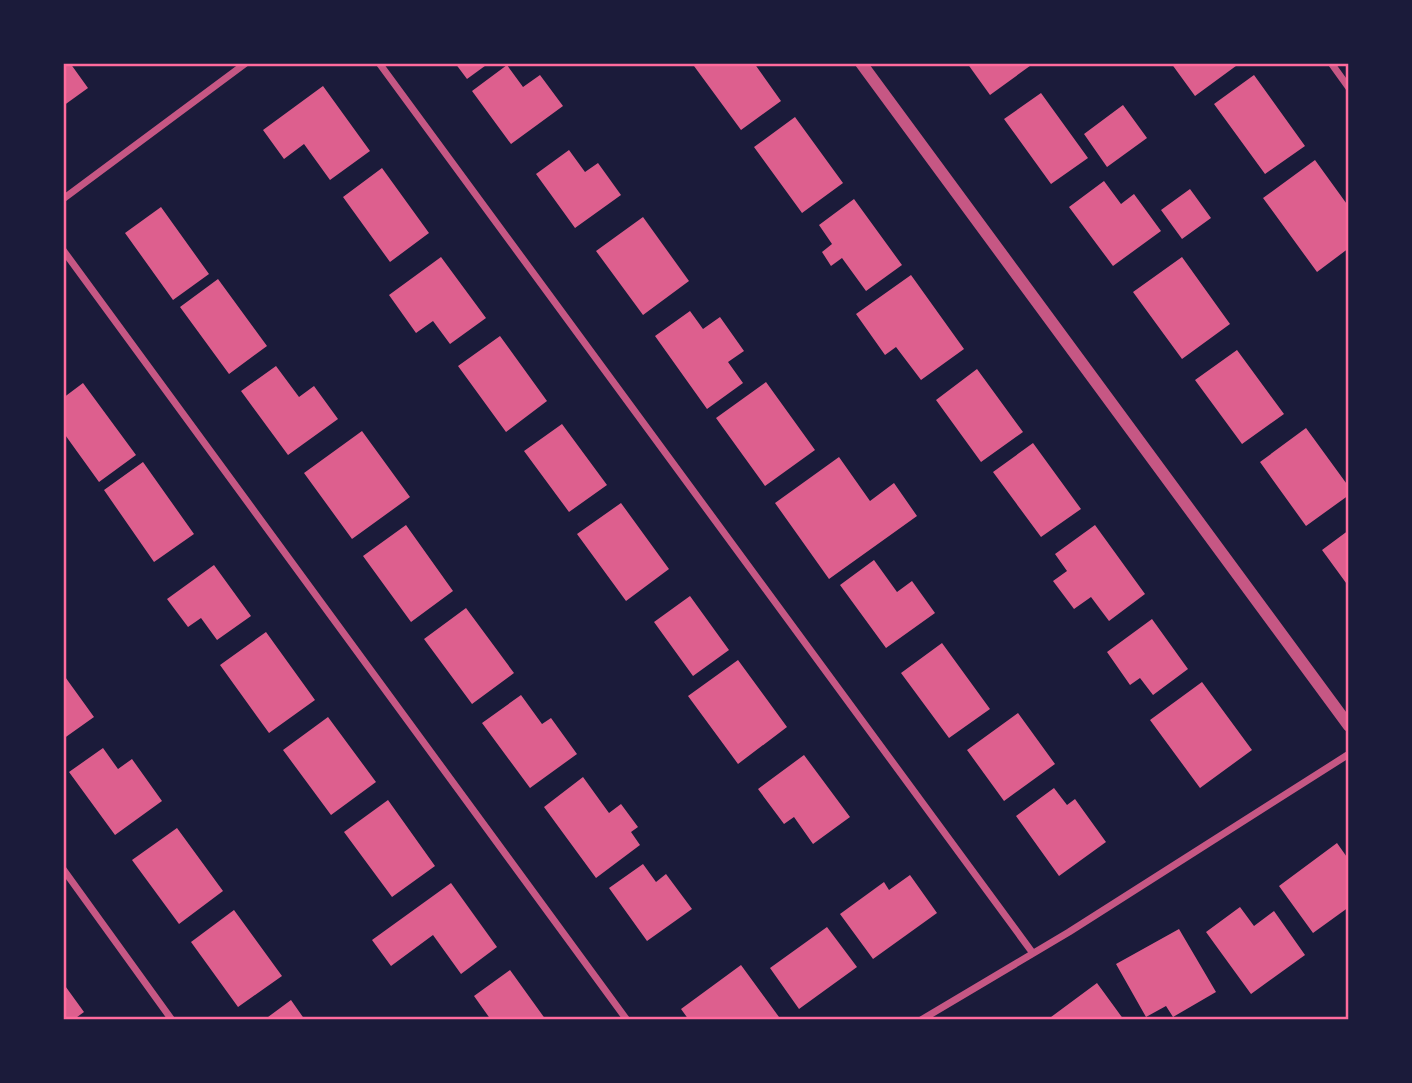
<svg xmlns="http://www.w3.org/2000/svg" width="1412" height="1083" font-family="'IBM Plex Sans',sans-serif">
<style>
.building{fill:#dd5f8e}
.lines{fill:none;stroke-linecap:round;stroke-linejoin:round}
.minor{stroke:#c65784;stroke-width:7}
.tertiary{stroke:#c65784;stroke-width:12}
.neatline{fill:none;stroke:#ff6b9d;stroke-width:2.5}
</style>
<rect width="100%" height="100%" fill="#1b1b3a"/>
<path class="building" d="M63 63H70L88 88 63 106Z
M455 63H489L467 79Z
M698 63H754L781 101 741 130 694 66Z
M967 63H1034L990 95Z
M1171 63H1240L1195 96Z
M507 65 523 87 540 75 563 106 511 144 472 91Z
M1254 75 1305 146 1265 174 1214 104Z
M323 86 370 151 330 180 304 144 284 159 263 130Z
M1041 93 1088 158 1051 184 1004 119Z
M1123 105 1147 138 1107 167 1084 134Z
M795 117 843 183 802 213 754 147Z
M569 150 585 172 598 163 621 195 575 228 536 174Z
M1315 160 1349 207V248L1317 272 1263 198Z
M382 168 429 233 390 262 343 197Z
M1104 181 1121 204 1134 194 1161 231 1113 266 1069 207Z
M1190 189 1211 218 1182 239 1161 210Z
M854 199 902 265 866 291 842 258 831 266 822 252 832 244 819 225Z
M161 207 209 274 173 300 125 233Z
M643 217 689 281 643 315 596 251Z
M441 257 486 318 450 344 433 321 416 333 389 295Z
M1182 257 1230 324 1182 359 1133 292Z
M911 275 964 349 921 380 896 347 885 355 856 314Z
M218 279 267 346 229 374 180 307Z
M690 311 703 329 720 317 744 351 728 362 743 383 707 409 655 336Z
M500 336 547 401 506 432 458 366Z
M1237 350 1284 414 1242 444 1195 380Z
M276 366 299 397 314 386 338 419 288 455 241 391Z
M977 369 1023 432 981 462 936 400Z
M766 382 815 450 765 486 716 418Z
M83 383 136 455 99 482 63 432V398Z
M562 424 607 485 569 512 524 451Z
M1306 428 1349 487V495L1306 526 1260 462Z
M362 431 410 497 352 539 304 473Z
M1033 443 1081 509 1041 537 993 472Z
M839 457 870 501 894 483 917 516 829 579 775 503Z
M143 462 194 534 154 562 104 490Z
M621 503 669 569 626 601 577 534Z
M406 525 453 591 411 622 363 556Z
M1095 525 1145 594 1109 621 1091 597 1074 609 1053 581 1067 571 1055 554Z
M1349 530V587L1322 550Z
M874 560 897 592 912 581 935 613 886 648 840 585Z
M214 565 251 616 217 640 201 618 188 627 167 599Z
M690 596 729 650 693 676 654 622Z
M466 608 514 673 472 704 424 639Z
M1152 619 1188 669 1153 695 1140 678 1130 685 1107 652Z
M266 632 315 700 269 733 220 665Z
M942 643 990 709 949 738 901 673Z
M738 660 787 727 738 764 688 696Z
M63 674 94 717 63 739Z
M1202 682 1252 750 1200 788 1150 720Z
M521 695 542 724 551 718 577 754 530 788 482 723Z
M1018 713 1055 764 1004 801 967 750Z
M328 717 376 782 331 815 283 750Z
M103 748 118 769 132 759 162 801 115 835 69 772Z
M804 755 850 817 813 844 794 817 784 824 758 789Z
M583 777 609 813 621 804 638 827 631 832 640 845 596 878 544 807Z
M1054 788 1067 805 1075 799 1106 842 1059 876 1016 816Z
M388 800 435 866 392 897 344 832Z
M177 828 223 891 179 924 132 860Z
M1337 843 1349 860V907L1313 933 1279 886Z
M643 864 656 882 666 874 692 909 647 941 609 888Z
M910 875 937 913 873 959 840 914 884 882 889 890Z
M451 883 497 947 461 974 433 935 391 966 372 940Z
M1240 907 1254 926 1274 911 1305 955 1251 994 1206 932Z
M234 910 282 976 238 1007 191 942Z
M827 927 857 967 799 1009 770 968Z
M1179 929 1216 992 1173 1017 1166 1006 1146 1017 1116 964Z
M741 965 779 1017 774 1020H689L681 1009Z
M510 970 546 1020H491L474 996Z
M63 983 84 1012 73 1020H63Z
M1097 983 1124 1020H1047Z
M291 1000 305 1020H264Z"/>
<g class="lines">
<path class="minor" d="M379 63 1032 952
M1331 63 1349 88
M63 199 246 63
M63 250 627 1020
M63 869 172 1020
M921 1020 1069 932 1349 754"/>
<path class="tertiary" d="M861 63 1349 726"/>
</g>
<rect width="1412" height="1083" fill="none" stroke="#1b1b3a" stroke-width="130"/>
<rect x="65" y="65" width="1282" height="953" class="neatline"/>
</svg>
